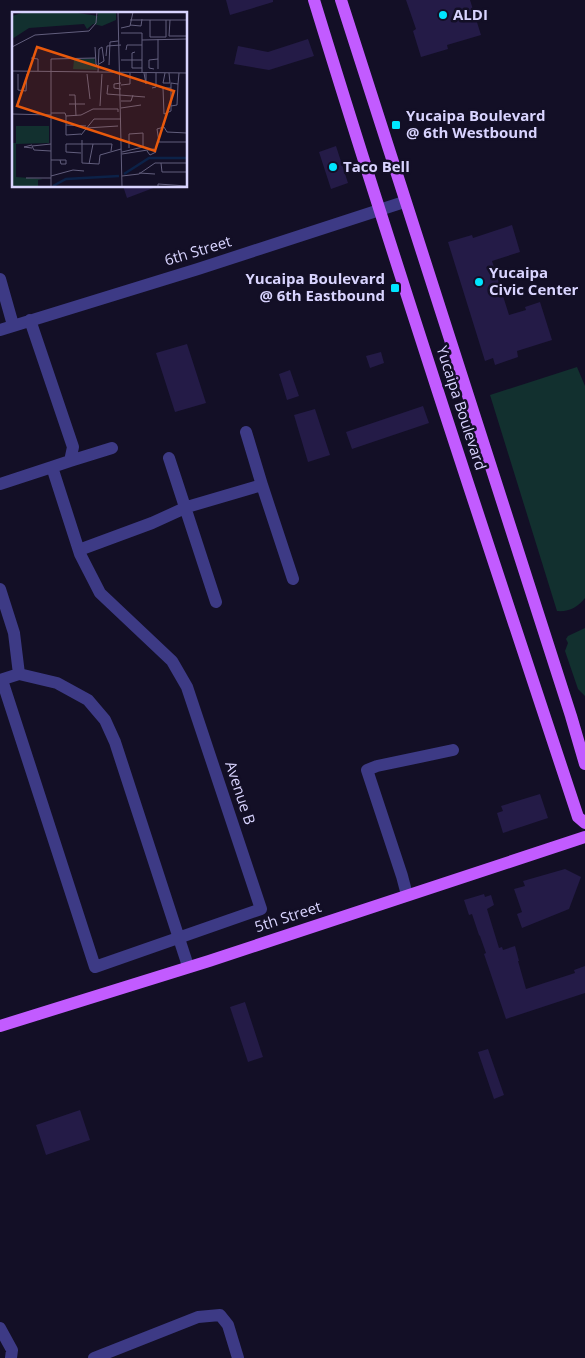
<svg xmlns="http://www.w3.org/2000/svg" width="585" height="1358" font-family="'Open Sans',sans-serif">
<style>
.green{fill:#12302f}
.building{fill:#241b47}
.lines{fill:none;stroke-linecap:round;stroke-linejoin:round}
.minor{stroke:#3d3a85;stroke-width:12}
.major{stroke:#c25bff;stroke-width:12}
.poi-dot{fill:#00e5ff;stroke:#130f26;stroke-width:2}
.labels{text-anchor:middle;stroke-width:5;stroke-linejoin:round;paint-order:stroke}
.poi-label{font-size:15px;font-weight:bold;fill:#d9d4ff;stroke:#130f26;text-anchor:start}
.street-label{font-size:15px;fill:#d9d4ff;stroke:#130f26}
.inset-river{fill:none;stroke:#0c2248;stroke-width:2.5}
.inset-road{fill:none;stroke:#625e7d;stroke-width:1}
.view{fill:#e8590c;fill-opacity:0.15;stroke:#e8590c;stroke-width:2.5}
.inset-edge{fill:none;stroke:#d9d4ff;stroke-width:2.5}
</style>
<rect width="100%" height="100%" fill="#130f26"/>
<path class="green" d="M577 367 585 386V598C578 607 569 612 557 611L490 395Z
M585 628V696L578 689 565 651 568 643 566 639 568 636Z"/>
<path class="building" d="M226 0H273V2L230 15Z
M406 0H470L481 35 447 45 448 49 421 57 413 31 416 29Z
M308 39 314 56 269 70 234 64 238 46 268 52Z
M336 146 348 183 331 189 319 152Z
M123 186H156V187L127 198Z
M512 225 520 252 492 261 509 315 526 310 525 307 540 302 552 340 517 351 518 357 495 365 493 358 485 361 448 242 472 235 473 238Z
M187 344 206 403 175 412 156 353Z
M381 352 384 363 370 368 366 356Z
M290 370 299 396 287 400 279 374Z
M423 406 429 423 352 449 346 432Z
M315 409 330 455 308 462 294 415Z
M540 794 548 818 503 833 497 813 503 811 501 806Z
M565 869 581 877 569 909 522 928 517 914 522 912 514 889 525 886 523 881Z
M484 894 485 897 491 895 494 905 487 909 499 948 502 947 503 950 515 946 519 961H518L526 989 575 973 574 970 585 966V993L506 1019 484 954 486 953 480 936 479 935 472 914 469 915 464 900Z
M245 1002 263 1057 248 1062 230 1007Z
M488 1049 504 1095 494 1099 478 1052Z
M80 1110 90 1140 46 1155 36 1125Z"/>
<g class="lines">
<path class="minor" d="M0 279 13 325
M30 320 73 447 70 461 52 467
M0 330 198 269 404 202
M169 458 216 602
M70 461 112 448
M0 484 52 467 80 554 100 593 172 661 187 687 261 909 95 967 2 680
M262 485 293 579
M79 550 152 523 187 507 262 485 246 432
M0 589 14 633 19 674
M0 680 19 674 57 683 88 700 105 720 115 742 188 966
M407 895 402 876 367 770 377 766 453 750
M0 1328 12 1350 11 1358
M94 1358 198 1317 220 1315 228 1325 238 1358"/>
<path class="major" d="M314 0C398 274 488 545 578 817L585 823
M341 0 571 716 585 764
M0 1026 209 961 585 837"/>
</g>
<g class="poi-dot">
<circle cx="443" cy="15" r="5"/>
<rect x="391" y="120" width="10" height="10" rx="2.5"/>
<circle cx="333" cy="167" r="5"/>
<circle cx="479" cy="282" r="5"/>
<rect x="390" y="283" width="10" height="10" rx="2.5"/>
</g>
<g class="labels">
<g class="poi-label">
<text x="453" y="20">ALDI</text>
<text x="406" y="121">Yucaipa Boulevard<tspan x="406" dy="17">@ 6th Westbound</tspan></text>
<text x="343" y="172">Taco Bell</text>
<text x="489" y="278">Yucaipa<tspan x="489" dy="17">Civic Center</tspan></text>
<text x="385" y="284" text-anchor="end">Yucaipa Boulevard<tspan x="385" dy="17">@ 6th Eastbound</tspan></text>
</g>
<g class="street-label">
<text transform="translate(198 251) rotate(-17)" y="5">6th Street</text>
<text transform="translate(461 408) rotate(72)" y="5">Yucaipa Boulevard</text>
<text transform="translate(240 793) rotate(72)" y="5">Avenue B</text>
<text transform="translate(288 917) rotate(-18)" y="5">5th Street</text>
</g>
</g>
<g transform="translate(12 12)">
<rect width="175" height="175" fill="#130f26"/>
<path d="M60 0 86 4V0H104V8L90 14 81 12 75 17 72 12 17 16 0 27V4L13 0ZM82 46 85 58 61 57 62 48ZM4 114H37V131L4 132V165L31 167 26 168V175H0V131H4Z" fill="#12302f"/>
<path class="inset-river" d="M112 162 137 146H175M41 174 54 167 107 164"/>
<path class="inset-road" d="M106 0 110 175M118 8H175M138 8V25H154V8M158 8 157 24H175M118 13 129 14 130 7M109 16 118 14 121 0M109 21H130V48M146 27V57M130 28 175 27M0 35 23 23 77 19 84 11 85 0M83 35 84 52 87 55M114 38 115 33H130M123 40 120 41V56H130M94 44 95 34 109 33M19 46 26 47V59M109 48H130V61M97 53 98 30 106 29M142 57 137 56V48L146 47M0 59 175 61M86 60 87 37 90 35 92 49 87 52M132 61 134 72V61M153 61 151 71H158L157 61M6 62V78L14 79 15 62M75 62 78 87M96 73 95 82 133 85M109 73 118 72V61M140 76 144 75V61M159 76H151L152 102 159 99V71L166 72 167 61M109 77 102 76V72L109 71M57 83H63L64 104M109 89H119L121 83M57 92H73M88 94 90 62M159 94 165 93 166 72M109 96 129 93M39 101H53L54 104M0 102 39 103M54 113 74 114M74 116 106 114M175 121 155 120 152 115 145 117 147 130H175M69 122 54 123V104L69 103 81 97H106V100M69 123 82 107H109M70 128V151L87 152 88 143 109 137M39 132 20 134 22 138 39 139M20 133 12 135 20 136M110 140 131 135V121L117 122V136M69 141 54 140V132H100L99 139M110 142 142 137 144 140 138 143 135 139M39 148H54V152H49L48 148M149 151 150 160H175M77 152 81 132M127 161 143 162M39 164 61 158 72 159M110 164 127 162 143 151H175M14 166H39M39 175V47L83 46M146 175V172L175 174"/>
<path class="view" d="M25 35 162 79 143 139 5 94Z"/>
<rect width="175" height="175" class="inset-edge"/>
</g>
</svg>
